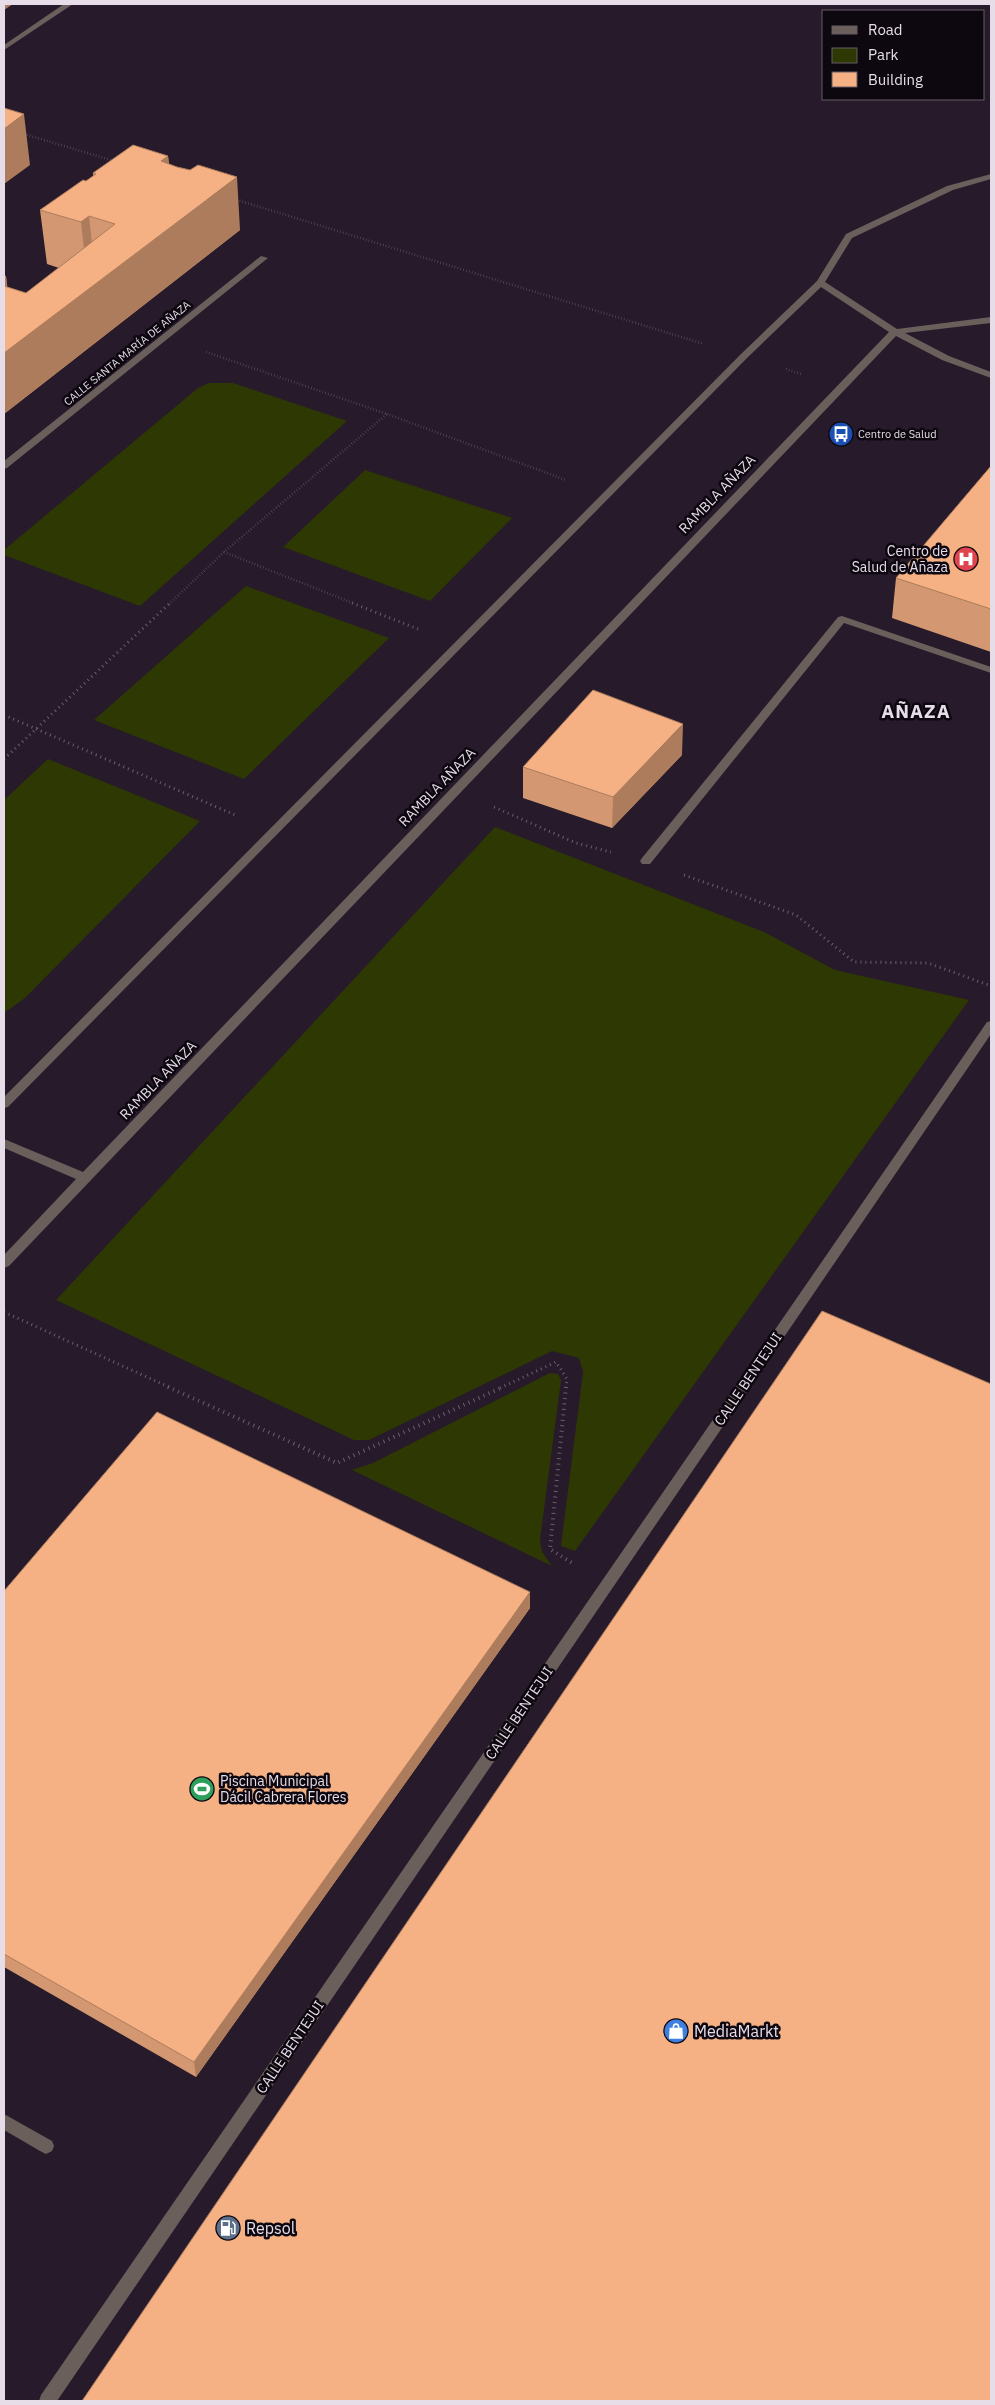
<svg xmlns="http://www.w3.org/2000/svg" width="995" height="2405" font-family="'IBM Plex Sans',sans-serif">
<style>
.green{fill:#2e3803}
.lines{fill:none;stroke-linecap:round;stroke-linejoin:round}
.path-far2{stroke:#6b5f6e;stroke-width:2.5;stroke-dasharray:0.5 2.5;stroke-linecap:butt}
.path-far1{stroke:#6b5f6e;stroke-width:3;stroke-dasharray:1 4;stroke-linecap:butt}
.path{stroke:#6b5f6e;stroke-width:4;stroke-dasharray:1 4.5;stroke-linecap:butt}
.service{fill:#6a5f5a;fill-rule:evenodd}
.pedestrian{fill:#6a5f5a;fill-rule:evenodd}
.minor{fill:#6a5f5a;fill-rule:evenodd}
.wall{fill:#d39871}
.shaded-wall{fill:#ac7c5c}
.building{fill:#f5b183;stroke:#ac7c5c}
.labels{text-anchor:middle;stroke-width:5;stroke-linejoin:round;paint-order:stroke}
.far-street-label{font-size:11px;fill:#e6dde9;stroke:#0d070f}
.far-poi-label{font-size:11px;fill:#e6dde9;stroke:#0d070f;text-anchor:start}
.street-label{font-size:14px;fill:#e6dde9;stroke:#0d070f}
.poi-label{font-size:14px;fill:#e6dde9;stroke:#0d070f;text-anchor:end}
.near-poi-label{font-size:16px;fill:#e6dde9;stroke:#0d070f;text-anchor:start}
.district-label{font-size:19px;font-weight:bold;letter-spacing:1px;fill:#e6dde9;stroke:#0d070f}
</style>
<rect width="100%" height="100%" fill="#271a2b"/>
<path class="green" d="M209 383H233L347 421 140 606 4 555V550L198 388Z
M365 470 512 518 430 601 283 547Z
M246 586 389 638 244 779 94 720Z
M48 759 200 821 25 998 4 1013V800Z
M495 827 764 932 835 970 969 1000 575 1551 561 1546 583 1372 579 1358 552 1351 369 1440H354L56 1300Z
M550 1373 558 1374 561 1380 540 1540 542 1552 552 1566 352 1470 373 1463Z"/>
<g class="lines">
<path class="path-far2" d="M24 134 114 161
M234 199 704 344
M786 369 801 374
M387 414 566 480
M224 552 355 604
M169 604 224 552 387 414 206 352"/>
<path class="path-far1" d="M352 603 418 629
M4 715 235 815
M4 759 170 603
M494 807 576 843 611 852
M684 875 796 915 854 962 928 963 991 986
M4 1312 171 1388
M500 1388 556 1362 567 1379 566 1388"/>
<path class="path" d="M168 1387 337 1463 503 1387
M566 1387 550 1549 572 1563"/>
<path class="service" d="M4 2114 52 2141 54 2146 52 2151 46 2154 40 2151 4 2130Z"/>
<path class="pedestrian" d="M842 616 991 667V673L844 623 650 864H642L640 861 642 858 838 617Z
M991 1021V1034L57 2401H39L41 2395 987 1022Z"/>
<path class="minor" d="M64 4H73L4 50V45Z
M991 174V179L953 190 852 238 825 282 897 329 991 317V323L905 333 949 356 991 372V378L942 360 896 336 9 1266 4 1268V1255L76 1179 4 1148V1139L83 1172 889 332 821 287 747 358 8 1107 4 1108V1097L741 354 817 281 846 234 947 186Z
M261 256 268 258 7 468 4 469V461Z"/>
</g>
<path class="wall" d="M168 156 169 164 240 230 4 414V275L6 276 7 287 26 293 59 268 47 264 40 210 86 181 93 176V173Z
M991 466V652L892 618 896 578Z
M682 755 612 828 523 798V767Z
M4 1591 530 1608 196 2077 4 1967Z"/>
<path class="shaded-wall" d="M4 4H13L4 10Z
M24 114 30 165 4 184V129Z
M168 156 173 209 161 161Z
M237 177 240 230 4 414V353Z
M89 216 95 270 87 276 81 222Z
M6 276 13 330 4 337V277Z
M683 724 682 755 612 828 613 797Z
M530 1592V1608L196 2077 194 2062Z"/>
<path class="building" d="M4 108 24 114 4 129Z
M133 145 168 156 161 161 177 167 190 170 198 165 237 177 4 353V286L26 293 115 224 89 216 81 222 40 210 83 180 86 181 96 174 93 173Z
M991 466V609L896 578Z
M593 690 683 724 613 797 523 767Z
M822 1311 991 1384V2401H82Z
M157 1412 530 1592 194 2062 4 1954V1591Z"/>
<defs>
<symbol id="bus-disc" viewBox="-11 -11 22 22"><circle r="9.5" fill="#1a4fb4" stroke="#0d070f"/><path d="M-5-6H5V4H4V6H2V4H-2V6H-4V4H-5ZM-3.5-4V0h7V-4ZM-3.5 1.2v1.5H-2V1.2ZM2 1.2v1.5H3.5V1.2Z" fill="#fff"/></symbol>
<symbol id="hospital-disc" viewBox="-11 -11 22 22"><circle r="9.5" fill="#e0444e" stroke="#0d070f"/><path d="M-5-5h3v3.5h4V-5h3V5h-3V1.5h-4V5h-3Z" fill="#fff"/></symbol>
<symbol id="stadium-disc" viewBox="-11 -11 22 22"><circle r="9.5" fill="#2e9e5b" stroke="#0d070f"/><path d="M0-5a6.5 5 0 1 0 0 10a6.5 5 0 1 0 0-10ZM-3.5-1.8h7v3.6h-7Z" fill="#fff"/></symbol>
<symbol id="shop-disc" viewBox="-11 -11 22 22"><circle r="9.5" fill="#3f7fe0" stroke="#0d070f"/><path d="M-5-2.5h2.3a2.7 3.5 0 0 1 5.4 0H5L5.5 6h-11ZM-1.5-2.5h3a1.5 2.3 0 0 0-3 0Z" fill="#fff"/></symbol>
<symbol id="fuel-disc" viewBox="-11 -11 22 22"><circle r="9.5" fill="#5c6f8a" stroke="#0d070f"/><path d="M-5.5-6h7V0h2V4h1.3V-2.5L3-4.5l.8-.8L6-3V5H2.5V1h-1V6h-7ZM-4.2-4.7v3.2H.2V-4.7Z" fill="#fff"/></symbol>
</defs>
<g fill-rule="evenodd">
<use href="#bus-disc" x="827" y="420" width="28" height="28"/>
<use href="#hospital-disc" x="952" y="545" width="28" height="28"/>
<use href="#stadium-disc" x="188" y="1775" width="28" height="28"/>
<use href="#shop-disc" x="662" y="2017" width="28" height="28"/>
<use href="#fuel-disc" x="214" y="2214" width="28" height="28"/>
</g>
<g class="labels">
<g class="far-street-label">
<text transform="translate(127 353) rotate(-39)" y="4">CALLE SANTA MARÍA DE AÑAZA</text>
</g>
<g class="far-poi-label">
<text x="858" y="438">Centro de Salud</text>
</g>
<g class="street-label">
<text transform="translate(717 494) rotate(-46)" y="5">RAMBLA AÑAZA</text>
<text transform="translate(437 787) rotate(-46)" y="5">RAMBLA AÑAZA</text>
<text transform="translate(158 1080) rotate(-46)" y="5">RAMBLA AÑAZA</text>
<text transform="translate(748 1379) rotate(-56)" y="5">CALLE BENTEJUI</text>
<text transform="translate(519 1713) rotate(-56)" y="5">CALLE BENTEJUI</text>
<text transform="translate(290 2047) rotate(-56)" y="5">CALLE BENTEJUI</text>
</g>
<g class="poi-label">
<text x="948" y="556">Centro de<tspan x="948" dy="16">Salud de Añaza</tspan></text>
<text x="220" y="1786" text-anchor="start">Piscina Municipal<tspan x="220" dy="16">Dácil Cabrera Flores</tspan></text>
</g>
<g class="near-poi-label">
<text x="694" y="2037">MediaMarkt</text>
<text x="246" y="2234">Repsol</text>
</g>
<g class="district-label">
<text x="916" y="718">AÑAZA</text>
</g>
</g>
<rect width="995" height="2405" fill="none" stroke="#e6dde9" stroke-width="10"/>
<rect x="822" y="10" width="162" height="90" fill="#0d070f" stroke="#645d66"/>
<rect x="832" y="26" width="25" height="8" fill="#6a5f5a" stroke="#645d66"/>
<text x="868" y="35" font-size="15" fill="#e6dde9">Road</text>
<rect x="832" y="48" width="25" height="15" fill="#2e3803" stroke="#645d66"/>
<text x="868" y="60" font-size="15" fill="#e6dde9">Park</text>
<rect x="832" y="72" width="25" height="15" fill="#f5b183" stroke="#645d66"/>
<text x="868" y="85" font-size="15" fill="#e6dde9">Building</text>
</svg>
